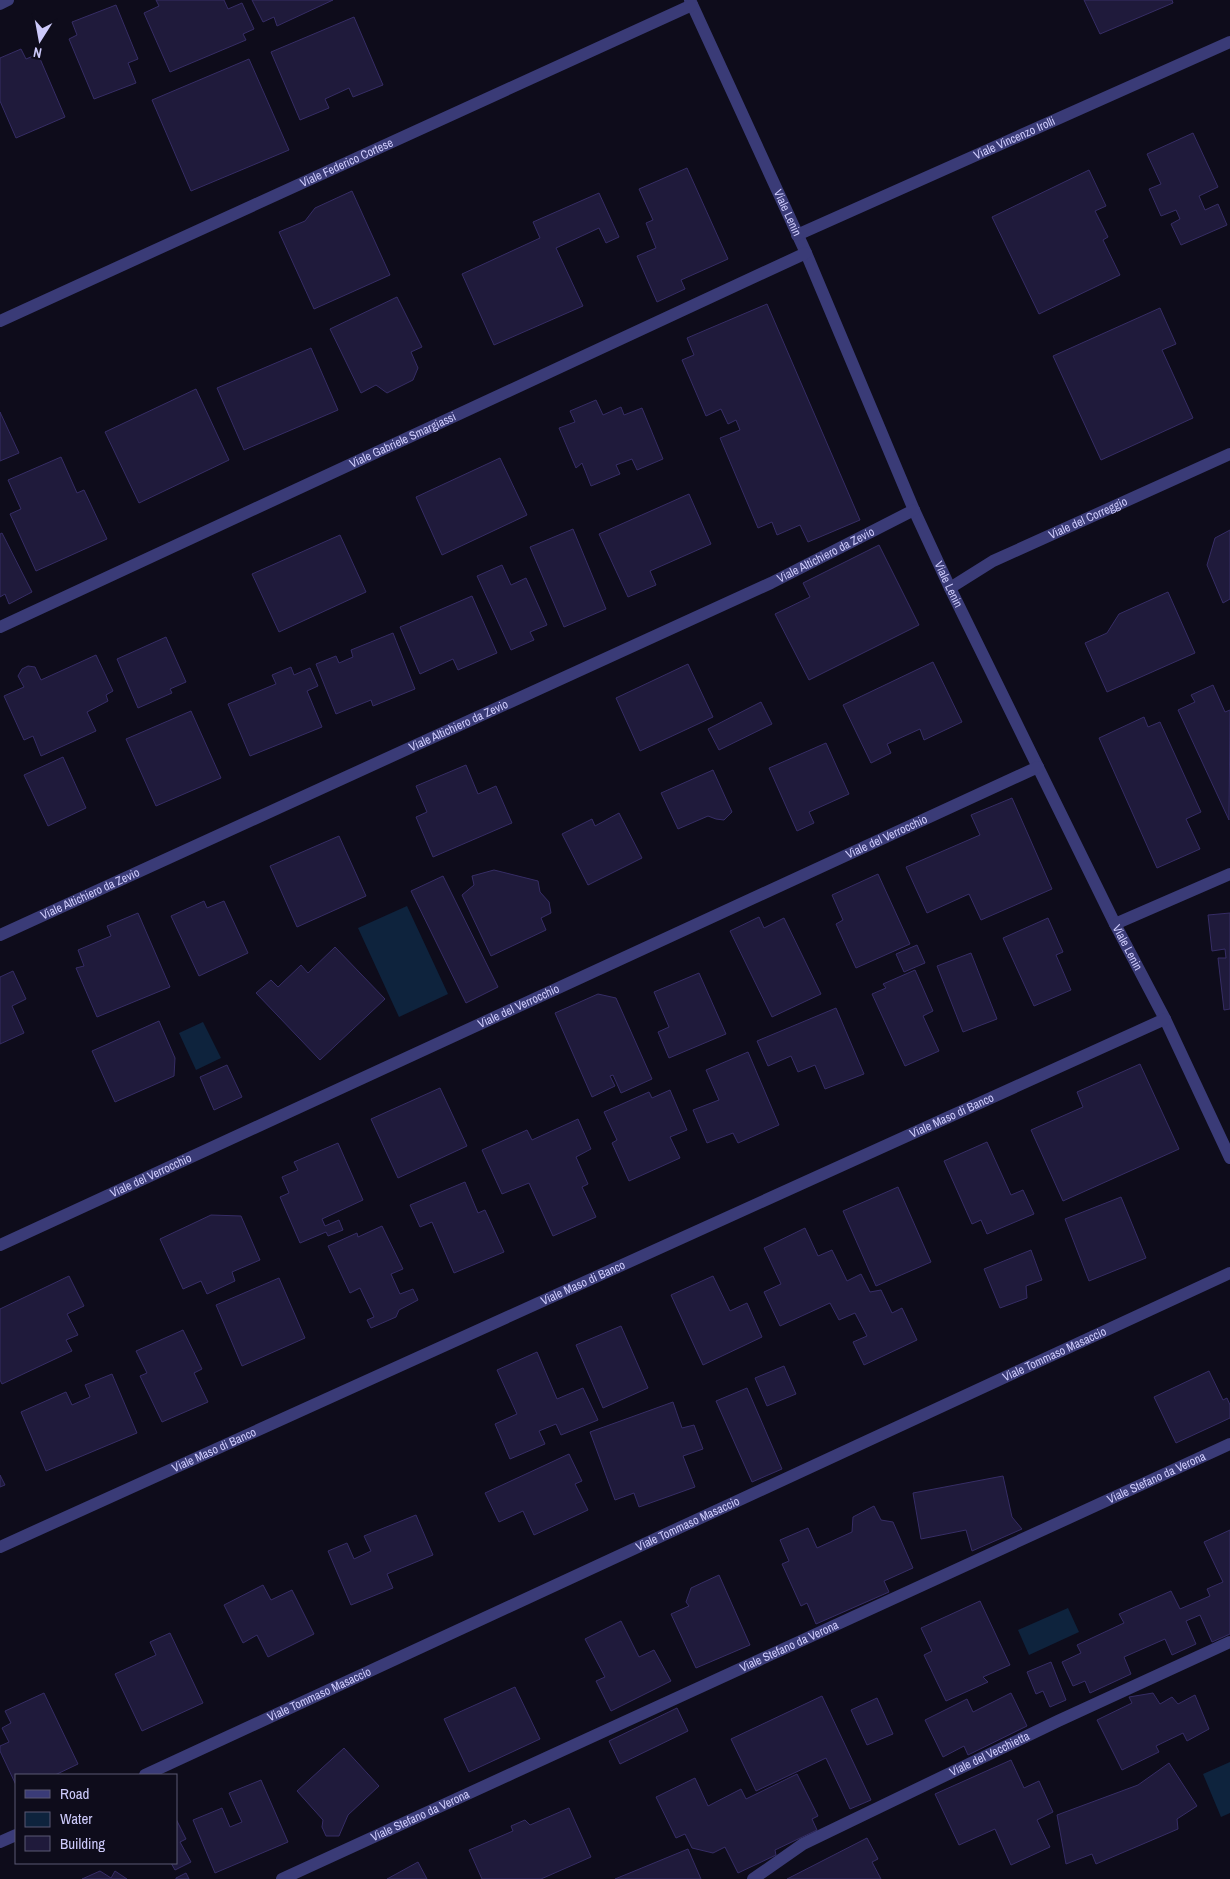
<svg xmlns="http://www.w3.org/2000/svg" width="1230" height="1879" font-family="'Archivo Narrow',sans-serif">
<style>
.water{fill:#0e233d}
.building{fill:#1f1a3b;stroke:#362d65}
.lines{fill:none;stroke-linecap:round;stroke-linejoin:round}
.minor{stroke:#3a3b77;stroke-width:12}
.labels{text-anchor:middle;stroke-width:5;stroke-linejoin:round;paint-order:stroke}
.street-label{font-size:12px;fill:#cdcafb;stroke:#0e0c1b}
</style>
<rect width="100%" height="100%" fill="#0e0c1b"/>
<path class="water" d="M407 906 448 994 399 1017 358 928Z
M203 1022 221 1058 196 1070 179 1033Z
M1068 1608 1079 1632 1029 1655 1018 1630Z
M1230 1762V1813L1221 1817 1203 1774Z"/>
<path class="building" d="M156 0H224L228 9 242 3 254 29 243 34 246 40 170 72 144 13 159 6Z
M252 0H333L277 26 274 17 263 22Z
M1084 0H1172L1173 3 1100 34Z
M116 5 138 59 128 63 136 83 94 99 69 39 77 35 72 22Z
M354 17 383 85 353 97 349 88 325 99 329 108 300 120 271 52Z
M21 49 26 59 38 54 65 117 16 138 0 101V58Z
M249 59 289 150 191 191 152 100Z
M1193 133 1218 187 1199 196 1205 210 1218 204 1227 225 1181 245 1171 224 1180 219 1176 210 1161 216 1149 189 1161 184 1147 154Z
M687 168 728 259 681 280 685 289 657 302 637 256 656 248 646 223 653 220 639 189Z
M1089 170 1106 206 1095 211 1108 237 1103 240 1120 275 1039 314 992 217Z
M352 191 390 275 314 309 279 232 305 221 315 208Z
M599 193 619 237 606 243 599 228 556 248 583 306 494 345 462 274 540 238 533 222Z
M397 297 422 347 411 352 418 368 413 380 387 393 376 385 361 393 330 329Z
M767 304 860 520 808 542 800 525 777 535 772 522 758 528 720 438 740 430 736 420 728 424 721 409 706 416 682 360 694 355 687 338Z
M1160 308 1176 344 1162 350 1193 418 1101 460 1053 356Z
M311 348 338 410 244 450 217 388Z
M196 389 229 460 139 503 105 432Z
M596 400 603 415 621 407 624 415 642 408 663 459 637 470 632 459 616 465 620 474 591 486 582 463 576 468 559 428 575 422 570 411Z
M0 412 19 453 0 461Z
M61 457 77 493 84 490 107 539 36 571 10 514 21 509 8 480Z
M500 458 527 515 442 555 416 497Z
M689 494 711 544 650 571 656 585 628 597 599 534Z
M573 529 606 609 564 627 530 547Z
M1230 530V599L1223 603 1207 565 1215 538Z
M2 533 32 592 9 604 5 594 0 597V534Z
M340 535 366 592 279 632 252 574Z
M879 545 919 625 809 680 775 614 810 597 803 583Z
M502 565 511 585 526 578 547 625 530 632 534 640 511 650 477 576Z
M1168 592 1195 653 1107 692 1085 643 1107 633 1119 614Z
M472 596 497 653 458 670 453 659 420 674 400 627Z
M393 633 415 689 373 706 371 700 336 714 316 664 336 656 339 663 353 657 351 650Z
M166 637 186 682 170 689 172 693 138 708 117 659Z
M96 655 113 691 106 695 108 701 87 712 96 731 41 756 33 736 24 740 4 696 24 687 18 676 22 669 28 666 35 667 41 680Z
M933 662 962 722 924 740 920 729 887 744 891 753 871 763 843 705Z
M688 664 713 717 640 751 616 698Z
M291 667 294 675 310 668 318 686 307 691 322 727 250 756 228 704 276 684 272 675Z
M1213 685 1225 712 1230 710 1229 820 1178 710 1195 702 1191 695Z
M761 702 772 724 719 750 708 729Z
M191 711 221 778 156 806 126 739Z
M1144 717 1148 727 1160 722 1201 812 1186 819 1200 849 1157 868 1099 738Z
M826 743 849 794 809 812 814 823 797 831 769 768Z
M63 757 86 808 48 826 24 775Z
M466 765 478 794 496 786 512 823 433 857 416 817 427 812 416 786Z
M713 770 732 812 724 820 716 819 708 816 678 829 661 793Z
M1012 798 1052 889 981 920 969 894 927 913 906 867 980 835 971 815Z
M619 813 642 858 588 885 562 834 592 819 595 826Z
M339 836 366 896 297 927 270 866Z
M494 870 538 881 540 892 549 902 551 913 541 918 546 930 491 956 462 895 474 885 472 876Z
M878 874 910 944 856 968 836 924 843 920 832 895Z
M443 876 498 987 466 1003 411 891Z
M204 901 207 908 224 901 248 953 199 976 171 916Z
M138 913 170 987 97 1017 76 968 84 966 78 950 111 936 107 926Z
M1230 913V1009L1224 1010 1218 958H1226L1225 949 1212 951 1208 915Z
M759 917 764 928 784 918 821 994 772 1017 730 931Z
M1048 918 1063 952 1056 955 1071 990 1034 1006 1003 938Z
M917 945 925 963 904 972 896 954Z
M335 947 385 999 320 1060 256 993 271 980 278 987 301 965 308 973Z
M971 953 997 1019 963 1032 937 966Z
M915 970 933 1011 923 1016 939 1051 905 1066 872 994 886 988 883 984Z
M13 971 26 999 12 1006 24 1033 0 1044V977Z
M699 973 726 1034 669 1058 658 1032 669 1027 654 992Z
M598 994 616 998 652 1079 621 1093 613 1075 610 1076 615 1086 592 1097 555 1013Z
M836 1008 864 1074 825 1089 815 1065 798 1072 791 1056 768 1066 757 1041Z
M159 1021 175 1058 174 1076 115 1102 92 1051Z
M748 1052 779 1125 738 1143 733 1133 707 1143 693 1110 719 1100 706 1070Z
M1140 1064 1179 1149 1063 1201 1031 1130 1083 1107 1077 1092Z
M227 1065 242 1097 214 1110 200 1077Z
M440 1088 467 1146 398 1178 371 1119Z
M670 1090 687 1130 670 1137 680 1158 629 1181 612 1143 617 1140 604 1112 649 1092 652 1098Z
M578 1119 591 1149 576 1157 588 1184 582 1187 596 1217 553 1236 529 1183 502 1194 482 1150 527 1130 532 1140Z
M987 1142 1011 1195 1023 1190 1034 1214 987 1234 981 1220 972 1224 944 1161Z
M338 1143 363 1200 322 1219 325 1226 339 1220 343 1230 328 1236 326 1232 300 1243 280 1197 289 1193 282 1177 298 1170 294 1162Z
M465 1182 478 1213 485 1210 504 1252 454 1273 432 1222 420 1227 410 1205Z
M898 1187 931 1262 876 1286 843 1211Z
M1121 1197 1146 1258 1089 1281 1065 1219Z
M211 1215 241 1216 260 1260 232 1272 235 1281 207 1294 201 1281 183 1289 160 1239Z
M382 1226 403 1269 391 1274 400 1294 413 1289 418 1300 399 1310 396 1317 371 1328 367 1320 374 1317 360 1288 350 1293 328 1246 357 1233 358 1237Z
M805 1228 818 1256 832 1250 847 1281 861 1274 870 1292 881 1290 892 1313 902 1308 917 1340 864 1365 853 1342 867 1336 855 1313 839 1320 830 1303 780 1326 764 1292 781 1284 764 1248Z
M1031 1250 1042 1280 1026 1286 1027 1298 1000 1308 984 1269Z
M69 1276 84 1306 67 1314 78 1335 66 1340 72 1351 2 1384 0 1380V1309Z
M713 1276 730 1311 747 1303 762 1337 703 1365 671 1295Z
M279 1278 305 1338 242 1366 216 1305Z
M621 1326 648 1388 603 1408 576 1345Z
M183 1330 202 1369 194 1373 208 1402 162 1422 140 1376 147 1373 136 1351Z
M537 1352 557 1399 583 1388 598 1420 561 1435 556 1424 539 1431 545 1444 510 1459 495 1424 517 1414 497 1370Z
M784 1366 796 1394 767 1406 755 1378Z
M1209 1371 1223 1400 1227 1398 1230 1405V1418L1176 1443 1154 1397Z
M112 1374 137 1433 46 1471 21 1412 66 1392 72 1405 90 1397 85 1385Z
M747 1388 782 1469 752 1482 716 1401Z
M673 1402 682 1428 694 1425 703 1449 683 1456 695 1487 639 1507 634 1493 615 1500 590 1432Z
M569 1454 582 1481 575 1484 588 1510 534 1535 523 1511 499 1522 485 1493Z
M0 1475 5 1485 0 1487Z
M1003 1476 1012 1517 1022 1529 972 1551 966 1530 921 1539 913 1493Z
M874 1506 881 1520 893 1522 913 1568 884 1581 889 1592 816 1624 807 1603 801 1606 782 1564 789 1561 780 1540 808 1528 817 1548 852 1532 853 1517Z
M416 1515 433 1555 387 1574 393 1588 351 1605 328 1551 347 1543 354 1559 371 1551 364 1536Z
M1230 1530V1634L1212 1642 1200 1615 1186 1621 1196 1644 1172 1655 1165 1639 1124 1657 1131 1674 1090 1693 1085 1681 1073 1686 1062 1662 1081 1653 1077 1645 1124 1623 1119 1614 1171 1591 1180 1609 1210 1596 1207 1589 1223 1582 1204 1542Z
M719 1575 750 1645 696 1668 671 1614 689 1606 686 1602 691 1588Z
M263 1585 271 1600 292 1590 314 1634 268 1657 257 1635 243 1643 224 1605Z
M980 1601 1010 1665 983 1677 988 1682 946 1701 924 1655 932 1651 921 1628Z
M621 1621 639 1657 654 1650 671 1681 611 1711 596 1681 605 1677 585 1639Z
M170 1633 203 1703 142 1731 115 1674 156 1655 150 1642Z
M1051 1662 1066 1700 1050 1707 1043 1691 1036 1694 1027 1672Z
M515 1687 540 1739 469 1772 444 1719Z
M44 1693 78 1764 55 1775H16V1785L0 1751V1746L9 1742 2 1728 11 1723 5 1711Z
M1011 1693 1027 1726 968 1755 964 1746 943 1757 925 1720 967 1699 973 1712Z
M1153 1693 1160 1704 1172 1697 1178 1704 1195 1695 1209 1729 1187 1741 1183 1733 1156 1746 1159 1752 1122 1770 1097 1720 1132 1703 1129 1697Z
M822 1696 871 1800 850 1809 826 1758 756 1791 731 1739Z
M877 1698 893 1734 867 1745 851 1710Z
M677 1708 688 1731 620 1764 609 1741Z
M344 1748 379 1786 348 1815 339 1836H326L322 1827 323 1820 297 1791Z
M1011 1760 1024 1788 1039 1781 1053 1812 1037 1820 1050 1847 1011 1865 995 1829 959 1845 935 1794Z
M1169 1763 1197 1806 1177 1819 1178 1829 1096 1864 1092 1854 1066 1864 1057 1815 1138 1785Z
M797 1774 818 1816 812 1819 817 1830 775 1850 776 1855 738 1873 725 1847 713 1853 692 1848 685 1834 676 1838 656 1797 695 1778 708 1806 741 1789 746 1799Z
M261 1780 288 1842 215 1873 193 1820 222 1808 230 1827 242 1822 229 1793Z
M569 1808 591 1857 541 1879H482L469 1850 513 1831 511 1826 525 1820 530 1825Z
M176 1819 186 1839 180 1842 191 1862 175 1870 171 1863H176Z
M867 1838 878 1859 872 1862 881 1879H787Z
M688 1849 701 1879H615Z
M418 1862 427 1879H387Z
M100 1871 111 1878 115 1871 127 1879H82Z
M186 1873 189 1879H176V1878Z"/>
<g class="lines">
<g class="minor">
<path id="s1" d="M690 0 806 253 914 510 950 588 1115 924 1165 1019 1230 1158"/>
<path d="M0 4 8 0"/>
<path id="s2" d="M797 235 1230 42"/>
<path id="s3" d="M0 321 692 5"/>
<path id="s4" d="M950 588 993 561 1230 454"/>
<path id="s5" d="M0 627 806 253"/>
<path d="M1115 924 1230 874"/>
<path id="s6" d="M0 935 771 583 914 510"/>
<path id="s7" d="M0 1245 1038 767"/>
<path id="s8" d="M0 1547 1165 1019"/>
<path id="s9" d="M145 1775 1230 1273"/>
<path d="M0 1842 16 1835"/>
<path id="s10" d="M282 1879 1230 1444"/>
<path id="s11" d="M753 1879 803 1844 1058 1721 1230 1642"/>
</g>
</g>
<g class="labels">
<g class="street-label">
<text dy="4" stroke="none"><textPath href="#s2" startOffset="238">Viale Vincenzo Irolli</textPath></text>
<text dy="4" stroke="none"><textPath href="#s3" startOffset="381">Viale Federico Cortese</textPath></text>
<text dy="4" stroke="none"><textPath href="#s1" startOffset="234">Viale Lenin</textPath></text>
<text dy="4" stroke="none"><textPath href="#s5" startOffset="444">Viale Gabriele Smargiassi</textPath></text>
<text dy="4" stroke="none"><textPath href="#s4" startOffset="155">Viale del Correggio</textPath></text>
<text dy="4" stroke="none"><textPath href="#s6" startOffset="909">Viale Altichiero da Zevio</textPath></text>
<text dy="4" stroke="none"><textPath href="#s1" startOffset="639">Viale Lenin</textPath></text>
<text dy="4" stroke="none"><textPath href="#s6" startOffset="504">Viale Altichiero da Zevio</textPath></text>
<text dy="4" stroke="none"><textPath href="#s7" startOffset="976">Viale del Verrocchio</textPath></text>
<text dy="4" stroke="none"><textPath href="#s6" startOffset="99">Viale Altichiero da Zevio</textPath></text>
<text dy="4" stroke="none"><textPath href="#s1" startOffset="1044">Viale Lenin</textPath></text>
<text dy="4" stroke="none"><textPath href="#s7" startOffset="571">Viale del Verrocchio</textPath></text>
<text dy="4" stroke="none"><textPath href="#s8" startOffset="1045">Viale Maso di Banco</textPath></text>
<text dy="4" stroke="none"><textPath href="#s7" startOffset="166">Viale del Verrocchio</textPath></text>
<text dy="4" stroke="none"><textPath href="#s8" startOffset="640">Viale Maso di Banco</textPath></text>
<text dy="4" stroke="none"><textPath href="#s9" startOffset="1002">Viale Tommaso Masaccio</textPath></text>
<text dy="4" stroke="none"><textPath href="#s8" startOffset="235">Viale Maso di Banco</textPath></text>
<text dy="4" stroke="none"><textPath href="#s10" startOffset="962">Viale Stefano da Verona</textPath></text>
<text dy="4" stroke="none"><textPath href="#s9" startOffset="598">Viale Tommaso Masaccio</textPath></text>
<text dy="4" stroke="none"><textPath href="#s10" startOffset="558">Viale Stefano da Verona</textPath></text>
<text dy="4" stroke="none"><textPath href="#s9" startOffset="192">Viale Tommaso Masaccio</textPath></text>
<text dy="4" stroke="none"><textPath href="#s11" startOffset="268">Viale del Vecchietta</textPath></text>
<text dy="4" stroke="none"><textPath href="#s10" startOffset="152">Viale Stefano da Verona</textPath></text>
</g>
</g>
<rect x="15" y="1774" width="162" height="90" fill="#0e0c1b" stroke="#5a5875"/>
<rect x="25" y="1790" width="25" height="8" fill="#3a3b77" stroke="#5a5875"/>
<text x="60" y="1799" font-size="15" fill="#cdcafb">Road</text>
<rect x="25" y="1812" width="25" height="15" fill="#0e233d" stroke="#5a5875"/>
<text x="60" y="1824" font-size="15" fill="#cdcafb">Water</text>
<rect x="25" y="1836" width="25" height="15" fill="#1f1a3b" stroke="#5a5875"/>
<text x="60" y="1849" font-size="15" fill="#cdcafb">Building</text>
<g transform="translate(40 40) rotate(191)" stroke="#0e0c1b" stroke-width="4" paint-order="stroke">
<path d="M0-4L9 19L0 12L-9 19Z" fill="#cdcafb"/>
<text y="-8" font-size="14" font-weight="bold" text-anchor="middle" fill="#cdcafb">N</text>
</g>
</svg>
